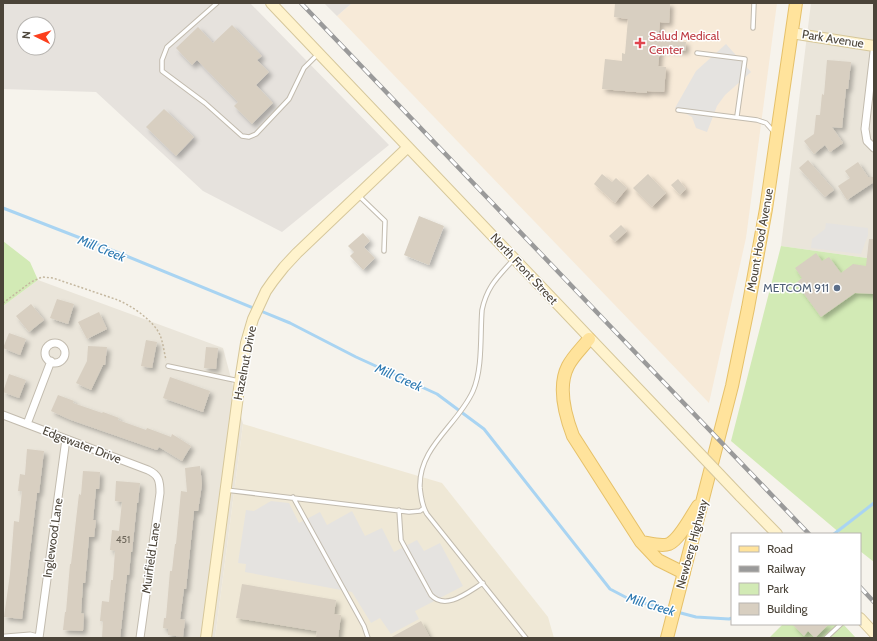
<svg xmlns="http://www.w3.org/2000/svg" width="877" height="641" font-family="Cabin,sans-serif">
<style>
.residential{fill:#eae5da}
.commercial{fill:#f7ead8}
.industrial{fill:#e6e2dd;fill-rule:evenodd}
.education{fill:#efe8d6}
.green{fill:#d2eab5}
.parking{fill:#e5e3e0}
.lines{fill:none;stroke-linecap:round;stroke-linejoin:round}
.stream{stroke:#a9d4f2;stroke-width:3}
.building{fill:#d8cfc1;filter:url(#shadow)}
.lane-casing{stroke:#c2bbae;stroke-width:5.5}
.street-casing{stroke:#c2bbae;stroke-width:9}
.secondary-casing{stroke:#d6c79b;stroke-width:12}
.primary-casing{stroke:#e6c16a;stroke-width:14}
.path{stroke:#c4b79f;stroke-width:1.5;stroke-dasharray:2 2;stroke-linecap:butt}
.lane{stroke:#fff;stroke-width:3.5}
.street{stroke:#fff;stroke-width:7}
.secondary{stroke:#fff3cd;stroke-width:10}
.primary{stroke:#ffe39c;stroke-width:12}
.rail-casing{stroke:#9a9a9a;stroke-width:4.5}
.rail{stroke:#fff;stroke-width:3;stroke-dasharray:9;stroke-linecap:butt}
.secondary-bridge-casing{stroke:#d6c79b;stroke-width:12;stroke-linecap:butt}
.secondary-bridge{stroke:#fff3cd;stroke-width:10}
.health-dot{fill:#e0444e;stroke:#fff;stroke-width:1.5}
.service-dot{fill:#5c6f8a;stroke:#fff;stroke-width:1.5}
.labels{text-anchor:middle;stroke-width:3;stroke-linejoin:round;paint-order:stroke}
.number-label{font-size:10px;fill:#6e675b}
.health-label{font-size:12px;fill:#be3a42;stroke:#fff;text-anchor:start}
.street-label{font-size:12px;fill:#4b4439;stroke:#fff}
.service-label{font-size:12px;fill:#4e5e75;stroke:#fff;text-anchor:end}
.water-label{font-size:13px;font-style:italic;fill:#2e7ab2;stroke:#fff}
</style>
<defs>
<filter id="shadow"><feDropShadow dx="3.5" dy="3.5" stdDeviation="2" flood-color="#0004"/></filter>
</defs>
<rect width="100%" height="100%" fill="#f6f3ec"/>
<path class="residential" d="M811 3H874V259L781 246Z
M38 280 223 348 243 424 215 638H3V306Z"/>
<path class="commercial" d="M352 3H777L746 238 709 403 337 16Z"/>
<path class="industrial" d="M3 3H250L389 145 282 232 203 191 96 92 3 89ZM24 24H48V48H24Z
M324 3H352L337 16Z"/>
<path class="education" d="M243 424 442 483 548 617 554 638H215Z"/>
<path class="green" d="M3 241 30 262 38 280 3 306Z
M781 246 874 259V562L860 551V534H841L731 441Z
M783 624H843L856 638H769Z"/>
<path class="parking" d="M726 44 751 72 725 95 717 106 707 132 696 128 692 117 675 108 696 71Z
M826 223 868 228V235L861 254 811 248 812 239 825 229Z
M271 501 289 503 299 523 320 512 327 525 352 511 365 536 382 528 394 552 417 540 424 551 440 543 463 586 415 611 419 619 391 634 380 618 371 623 352 592 245 572 246 564 238 563 246 510 254 511Z"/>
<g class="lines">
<path class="stream" d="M3 208 124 255 290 323 356 357 437 394 484 429 610 589 631 600 671 610
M834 534 874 503
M677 612 696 617 729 619 732 618"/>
</g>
<path class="building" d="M615 3H670L669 23 660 22 658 40 686 42 685 51 660 49 658 66 666 67 664 92 647 91V93L602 89 605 59 622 61V53L625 54 628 19 614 17Z
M232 25 262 56 257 60 269 72 256 85 273 103 252 124 234 106 238 102 197 60 192 65 176 48 198 27 213 43Z
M827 60 851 62 848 89H846L842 128 832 127 843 143 830 152 825 145 814 154 804 141 814 134 816 115H820L822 94 824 95Z
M164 109 194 137 176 156 146 127Z
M808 160 834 190 825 197 799 168Z
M858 162 868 177H874V182L847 200 838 186 850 178 845 171Z
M602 174 612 182 616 178 627 188 615 203 594 184Z
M648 174 666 193 652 207 633 188Z
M678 179 686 189 680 195 671 185Z
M419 216 444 226 429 265 404 255Z
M621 225 627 231 615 242 609 236Z
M363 233 370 241 364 247 375 258 363 270 350 256 354 252 348 246Z
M869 239H874V294L855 293 821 317 796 283 802 278 795 268 816 253 822 261 829 257 841 273 853 264 866 266Z
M57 299 74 304 68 324 50 318Z
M31 304 44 320 29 332 16 316Z
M99 312 107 329 87 339 78 322Z
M9 333 26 339 20 355 3 348Z
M146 340 157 342 152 368 141 366Z
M88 346 107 347 105 365H103L91 390 76 383 87 361Z
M206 347 218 348 216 369 204 368Z
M9 374 26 380 19 398 3 392Z
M170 377 210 391 203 412 163 398Z
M58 395 74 401 73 403 102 413 103 412 119 418 118 420 146 430 147 428 171 437 172 434 191 446 182 461 159 447 157 450 71 420 51 411Z
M27 449 44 451 39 493H37L22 619 4 617 10 574 14 521 19 522 22 491H18L20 474 25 475Z
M200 466 202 484 198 511H194L186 589H184L180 619 185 620 183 637 168 635V629L163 628 164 618H166L170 571H172L175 544H176L181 491 187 492 185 468Z
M83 471 100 472 99 489H96L93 520H96L94 537H89L85 583H83L81 613 84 614 83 631 63 630 65 612H66L70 564H71L79 494 81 495Z
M116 481 140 483 138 503H137L132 552H131L129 575H127L120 638H102L103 621H100L102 601 109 602 111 580H113L115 551 110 550 112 530 119 531 122 502 115 501Z
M242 584 336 600 334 614 341 615 338 638H316L317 631 236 618Z
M421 621 430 638H390Z
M792 624H829L815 638 808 631 804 636Z"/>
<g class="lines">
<defs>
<path id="lane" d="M217 3 167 47 162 60V71L205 103 242 136 249 137 256 134 289 99 304 68 318 54
M753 28 754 3
M697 53 745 59 737 116
M678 110 757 120 766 123 774 132
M359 196 385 221 384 251
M513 260C498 277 487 286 482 310 480 334 483 368 473 391 458 425 418 447 420 488 421 497 422 506 427 514L526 638
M168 366 239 381
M226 490 409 512 420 511 424 508
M293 497 364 626 368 638
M399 510 401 540 431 595C446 611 468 592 483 583
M826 638 841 624"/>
<path id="street" d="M874 52 865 129 867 141 874 148
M45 353a10 10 0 1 1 20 0a10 10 0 1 1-20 0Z
M3 415 148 470C159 475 160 481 160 493L140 638
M27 424 51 361
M5 638 30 636 38 638
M39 638 66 439"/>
<path id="secondary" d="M271 3 682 435
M791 33 874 46
M740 496 777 534
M860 618 874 633
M206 638 240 381 246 343 253 319 266 291 273 281 284 267 297 253 408 147"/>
<path id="primary" d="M589 339C582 348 573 356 568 366 557 387 565 415 573 436L641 542 658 560 684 573
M641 542C649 543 661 547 669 544 680 539 691 516 698 506
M667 638 732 386 748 308 766 209 796 3"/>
</defs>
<use href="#lane" class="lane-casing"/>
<use href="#street" class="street-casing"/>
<use href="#secondary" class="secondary-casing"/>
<use href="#primary" class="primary-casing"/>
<path class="path" d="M3 303 31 282 42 277 53 278 115 299C130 304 154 321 160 335 163 342 164 352 166 360"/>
<use href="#lane" class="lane"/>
<use href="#street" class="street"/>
<use href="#secondary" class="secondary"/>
<use href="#primary" class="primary"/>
<defs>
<path id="rail" d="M301 3 809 534
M860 587 874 602"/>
</defs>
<use href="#rail" class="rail-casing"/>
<use href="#rail" class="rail"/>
<defs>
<path id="secondary-bridge" d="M682 435 740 496"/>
</defs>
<use href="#secondary-bridge" class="secondary-bridge-casing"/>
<use href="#secondary-bridge" class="secondary-bridge"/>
</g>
<path class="health-dot" d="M638 37h4v4h4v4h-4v4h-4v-4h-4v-4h4z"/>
<circle class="service-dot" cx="837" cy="288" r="4"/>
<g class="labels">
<g class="number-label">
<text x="123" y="543">451</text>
</g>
<g class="health-label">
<text x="649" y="40">Salud Medical<tspan x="649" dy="14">Center</tspan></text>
</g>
<g class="street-label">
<text transform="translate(833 39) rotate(9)" y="4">Park Avenue</text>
<text transform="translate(760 240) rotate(-80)" y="4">Mount Hood Avenue</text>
<text transform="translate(524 269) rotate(47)" y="4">North Front Street</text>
<text transform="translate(245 363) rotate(-79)" y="4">Hazelnut Drive</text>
<text transform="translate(82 445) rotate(21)" y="4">Edgewater Drive</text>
<text transform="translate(53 538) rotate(-82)" y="4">Inglewood Lane</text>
<text transform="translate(692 544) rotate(-75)" y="4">Newberg Highway</text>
<text transform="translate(151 558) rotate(-82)" y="4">Muirfield Lane</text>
</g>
<g class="service-label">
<text x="829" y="292">METCOM 911</text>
</g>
<g class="water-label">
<text transform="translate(102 248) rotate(22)" y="5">Mill Creek</text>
<text transform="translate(399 377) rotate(24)" y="5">Mill Creek</text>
<text transform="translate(651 604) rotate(17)" y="5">Mill Creek</text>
</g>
</g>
<rect width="877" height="641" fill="none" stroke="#4b4439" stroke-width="8"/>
<rect x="731" y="533" width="130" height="92" fill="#ffffff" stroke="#b7b4b0"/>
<rect x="739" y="546" width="20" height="6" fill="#ffe39c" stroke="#b7b4b0"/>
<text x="767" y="553" font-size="12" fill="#4b4439">Road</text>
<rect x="739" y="566" width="20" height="6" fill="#9a9a9a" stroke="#b7b4b0"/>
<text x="767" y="573" font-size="12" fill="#4b4439">Railway</text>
<rect x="739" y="583" width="20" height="12" fill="#d2eab5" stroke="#b7b4b0"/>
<text x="767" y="593" font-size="12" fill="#4b4439">Park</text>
<rect x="739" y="603" width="20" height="12" fill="#d8cfc1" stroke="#b7b4b0"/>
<text x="767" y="613" font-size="12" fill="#4b4439">Building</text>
<g transform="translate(36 36) rotate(275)"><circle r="19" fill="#ffffff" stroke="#b7b4b0"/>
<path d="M0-3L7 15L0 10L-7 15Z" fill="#fc3f1d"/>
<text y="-6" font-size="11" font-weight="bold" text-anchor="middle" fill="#4b4439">N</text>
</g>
</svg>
